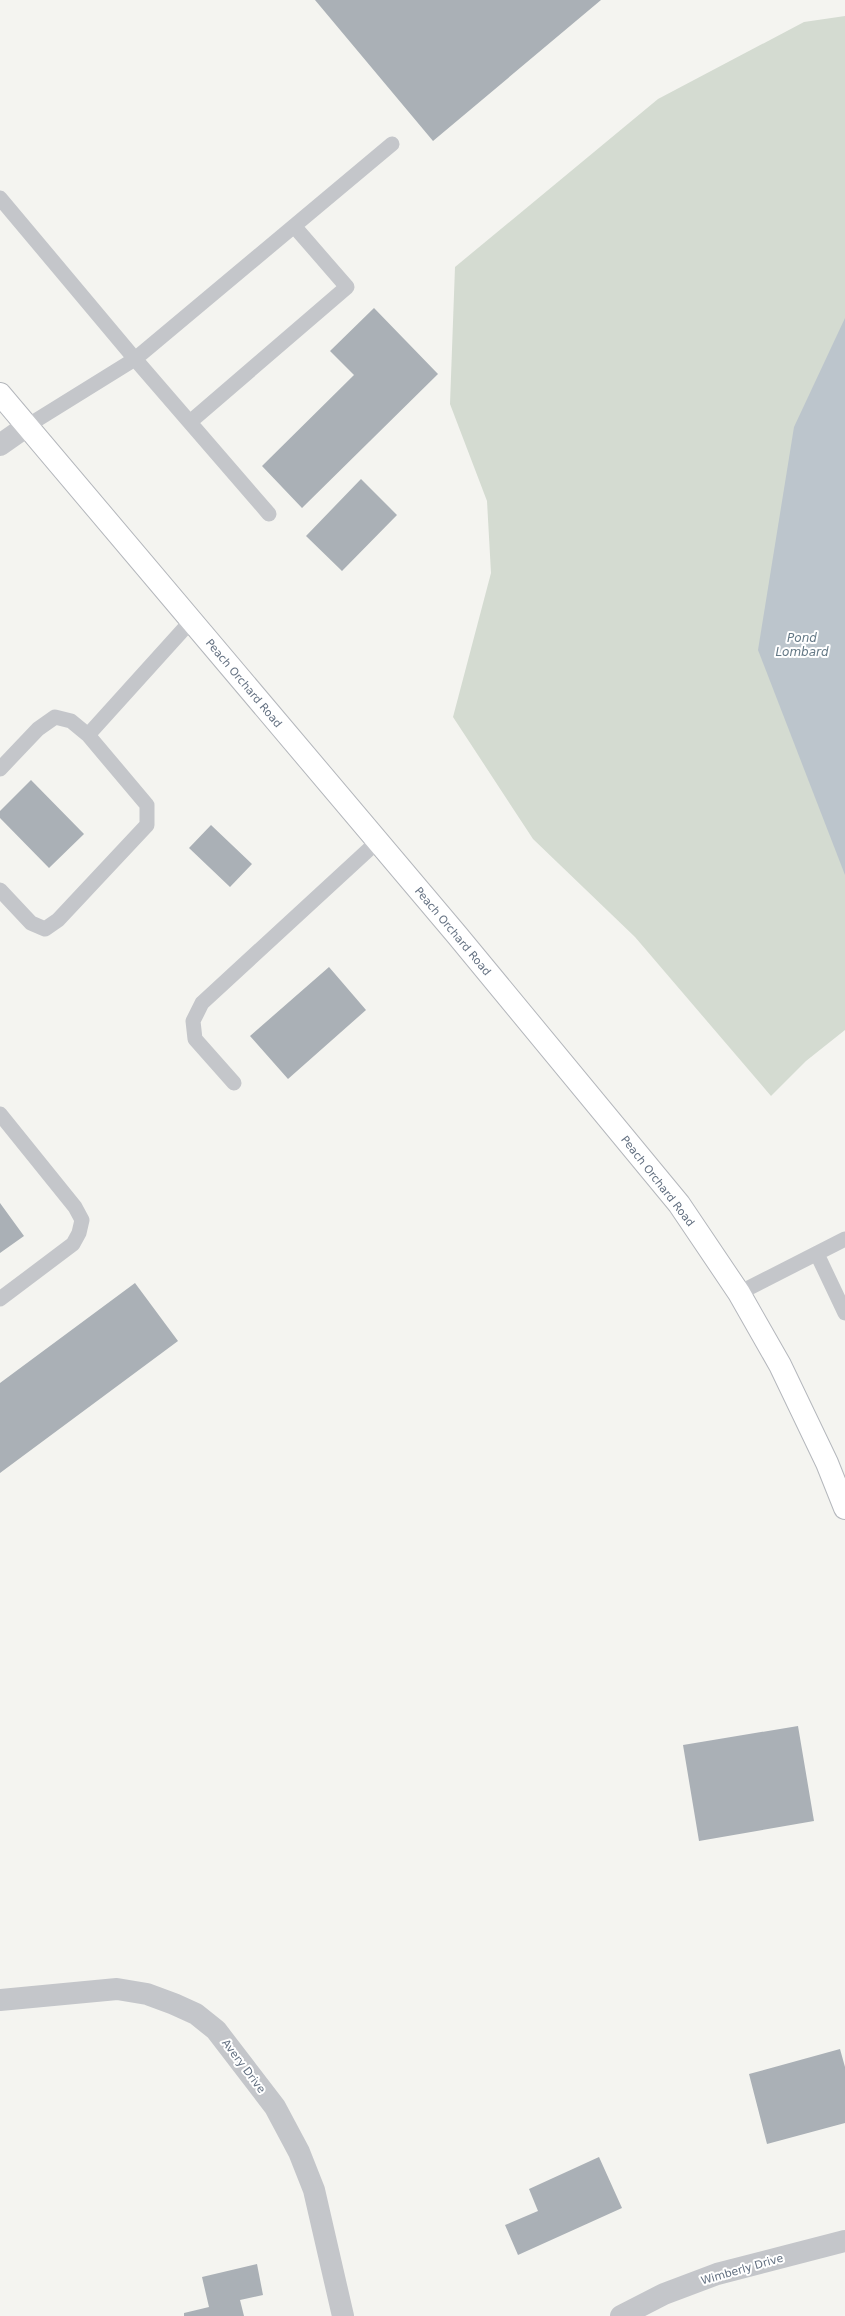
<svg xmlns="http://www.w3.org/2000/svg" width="845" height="2316" font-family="'DejaVu Sans',sans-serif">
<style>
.green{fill:#d4dbd1}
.water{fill:#bcc5cc}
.building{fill:#aab0b6}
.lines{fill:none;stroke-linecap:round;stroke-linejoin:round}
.primary-casing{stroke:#b4b7bc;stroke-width:24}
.service{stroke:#c4c6ca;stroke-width:15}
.minor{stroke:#c4c6ca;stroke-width:22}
.primary{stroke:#fff;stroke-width:22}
.labels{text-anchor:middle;stroke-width:4;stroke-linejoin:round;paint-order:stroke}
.street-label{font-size:11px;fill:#637081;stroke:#fff}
.water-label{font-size:12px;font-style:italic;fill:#637885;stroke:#fff}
</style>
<rect width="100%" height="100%" fill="#f4f4f0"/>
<path class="green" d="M845 16V1030L806 1061 771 1096 635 937 533 839 453 717 491 573 487 501 450 404 455 267 658 99 804 22Z"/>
<path class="water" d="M845 318V875L758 650 794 427Z"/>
<path class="building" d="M315 0H601L433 141Z
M374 308 438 374 302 508 262 466 354 375 330 351Z
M361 479 397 515 342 571 306 536Z
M31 780 84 834 49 868 0 818V811Z
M211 825 252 864 230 887 189 848Z
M329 967 366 1010 288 1079 250 1036Z
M0 1203 24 1236 0 1253Z
M135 1283 178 1341 0 1473V1383Z
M798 1726 814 1821 699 1841 683 1745Z
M840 2049 845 2067V2123L767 2144 749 2074Z
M599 2157 622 2208 518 2255 505 2225 538 2211 529 2189Z
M257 2264 263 2295 240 2300 244 2316H184V2313L209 2307 202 2277Z"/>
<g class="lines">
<defs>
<path id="primary" d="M0 394 457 935 679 1204 739 1293 780 1365 827 1463 845 1508"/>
</defs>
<use href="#primary" class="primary-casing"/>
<path class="service" d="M0 198 135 359 27 426
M190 422 347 287 294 226
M269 514 135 359 392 144
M88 735 191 621
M0 769 38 729 55 717 71 721 88 735 147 805V825L58 920 45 929 31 923 0 890
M234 1083 195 1039 193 1021 202 1003 378 841
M0 1114 75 1207 82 1220 79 1233 73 1244 0 1299
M817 1254 845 1313
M739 1293 845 1239"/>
<path class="minor" d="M0 445 27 426
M0 2000 117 1989 147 1994 174 2004 196 2014 216 2030 275 2107 299 2152 314 2190 343 2316
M621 2316 664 2294 717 2274 845 2241"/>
<use href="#primary" class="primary"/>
</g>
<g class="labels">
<g class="street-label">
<text transform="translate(244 683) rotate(50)" y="4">Peach Orchard Road</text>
<text transform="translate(453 931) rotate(50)" y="4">Peach Orchard Road</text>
<text transform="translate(658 1181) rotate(52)" y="4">Peach Orchard Road</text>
<text transform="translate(244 2066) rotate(53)" y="4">Avery Drive</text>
<text transform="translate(742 2269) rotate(-16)" y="4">Wimberly Drive</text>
</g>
<g class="water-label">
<text x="802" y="642">Pond<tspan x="802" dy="14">Lombard</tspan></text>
</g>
</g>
</svg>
